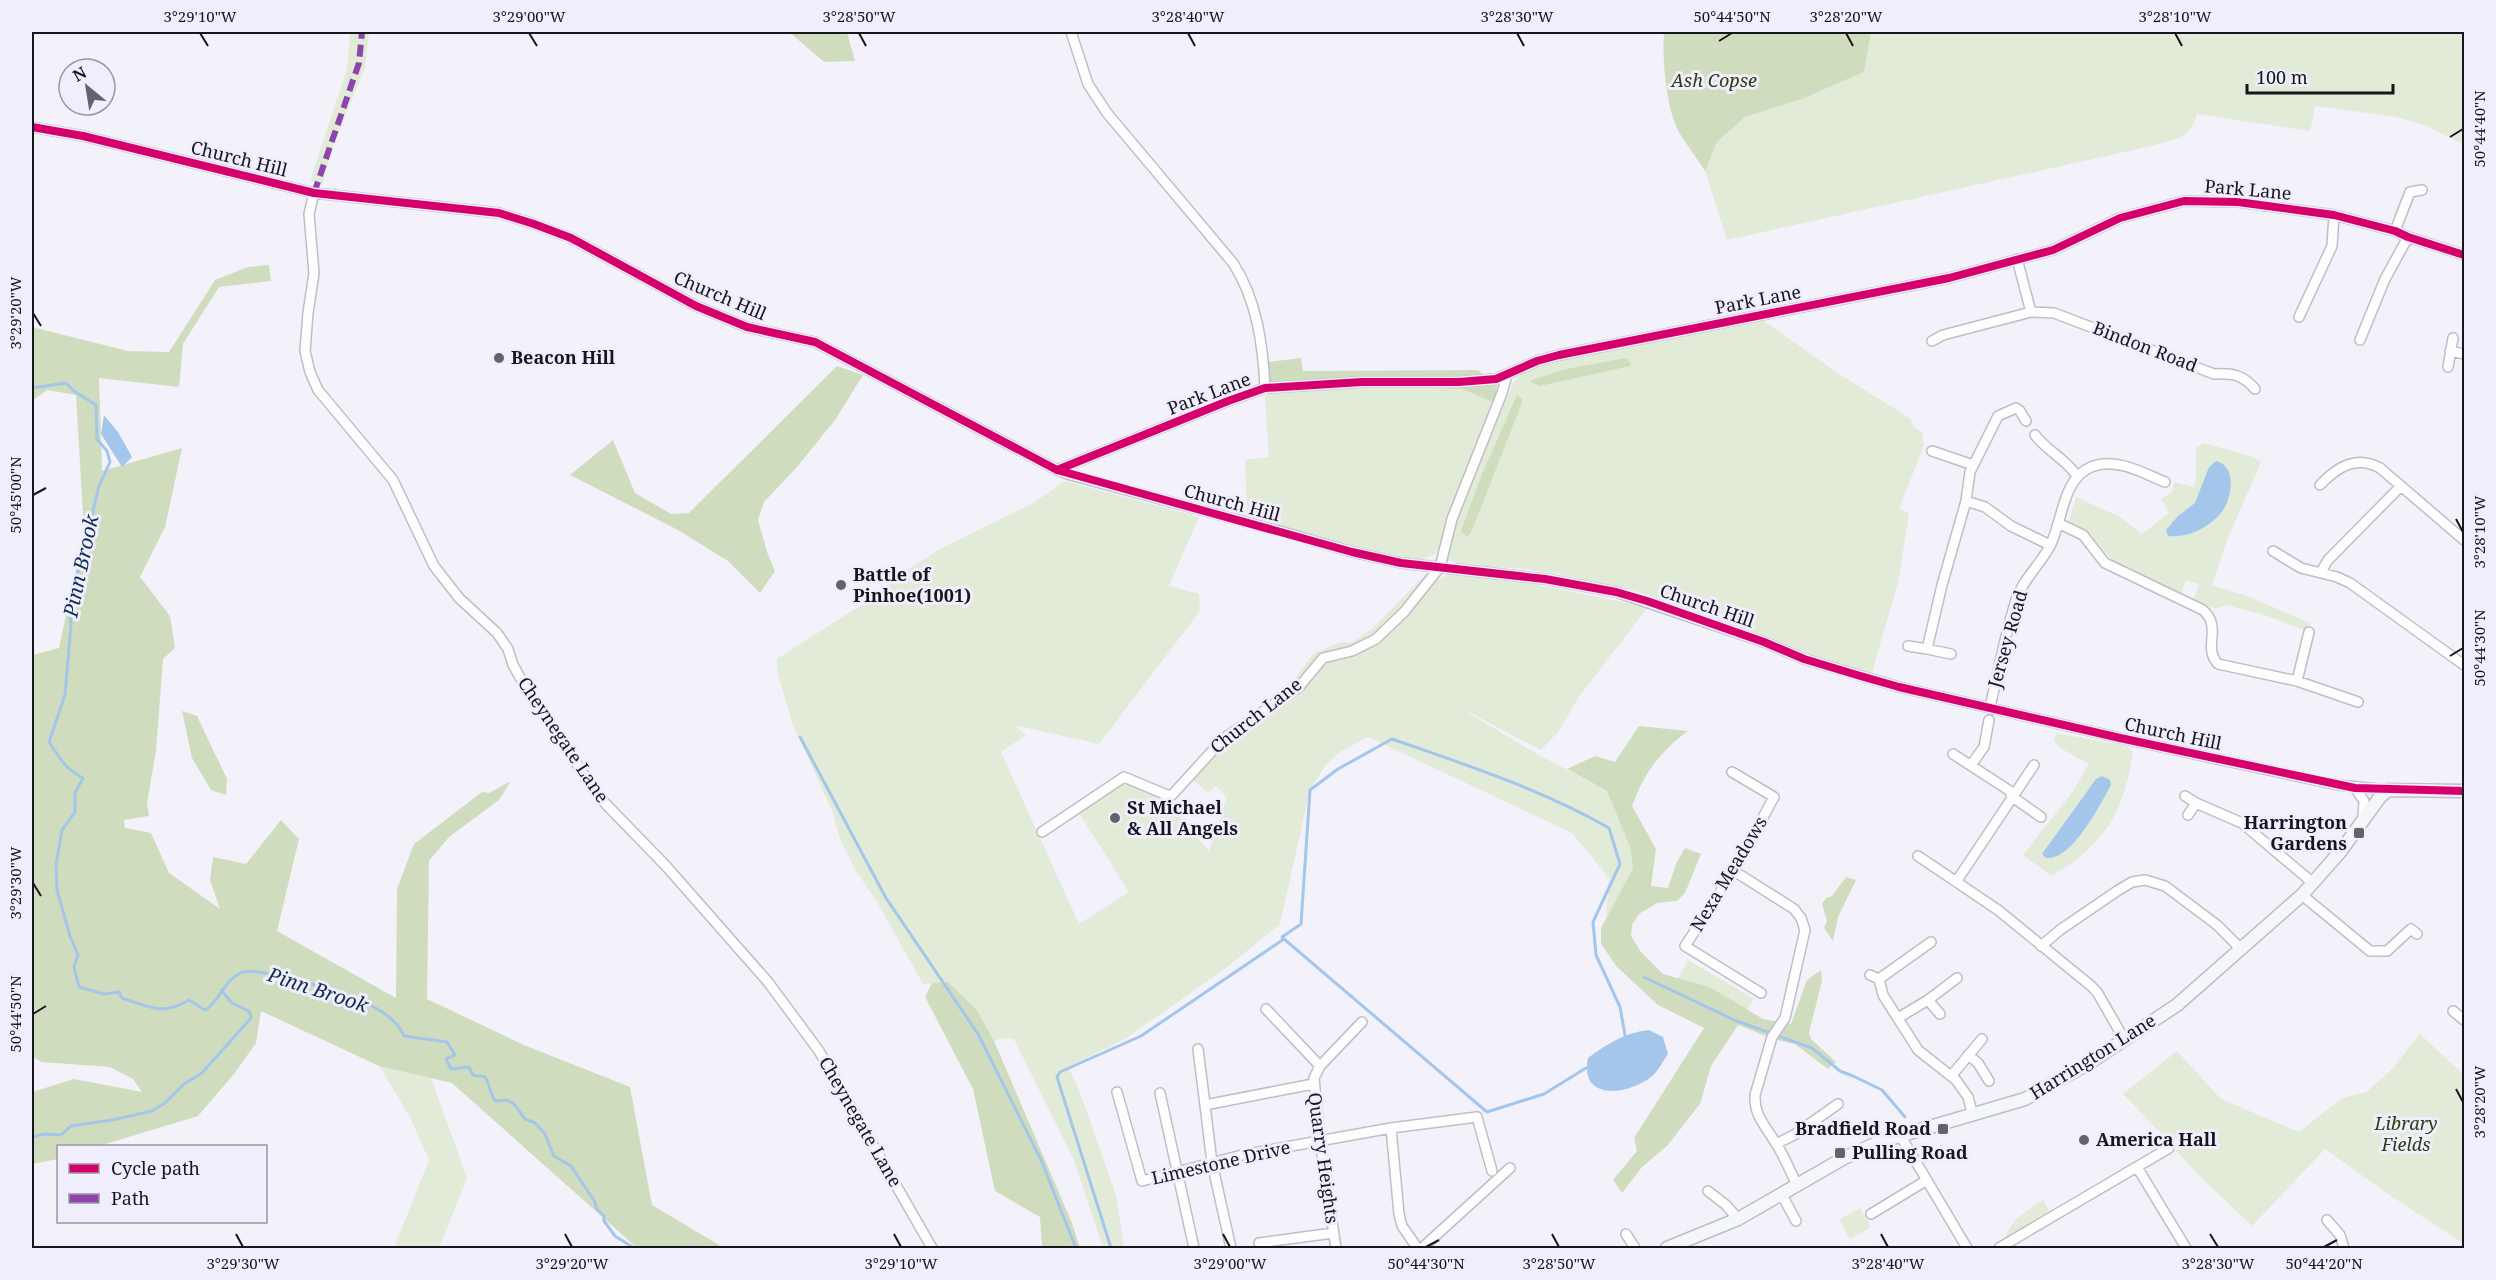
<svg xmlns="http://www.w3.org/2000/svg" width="2496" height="1280" font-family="'Noto Serif',serif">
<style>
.green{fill:#e1ebd7}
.forest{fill:#cfddbe}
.water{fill:#a5c6eb}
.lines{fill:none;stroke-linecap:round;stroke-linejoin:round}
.stream{stroke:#a5c6eb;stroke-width:3}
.street-casing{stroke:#bfbec5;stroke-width:12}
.secondary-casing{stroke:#bfbec5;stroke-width:15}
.street{stroke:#fdfdfe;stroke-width:9}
.secondary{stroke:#f3f7f9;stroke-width:12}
.quiet{stroke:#8e44ad;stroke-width:6;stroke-dasharray:12 6;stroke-linecap:butt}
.cycleway-casing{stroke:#f0eefd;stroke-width:11}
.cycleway{stroke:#d6006c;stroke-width:8}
.ticks{fill:none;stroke:#17161c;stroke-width:2}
.poi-dot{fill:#64636a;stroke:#f0eefd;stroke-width:2}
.labels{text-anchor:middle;stroke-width:6;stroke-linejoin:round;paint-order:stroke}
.park-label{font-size:18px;font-style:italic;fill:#2c3c0e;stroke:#f0eefd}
.street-label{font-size:18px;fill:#17161c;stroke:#f0eefd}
.poi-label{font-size:18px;font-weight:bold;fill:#17161c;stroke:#f0eefd;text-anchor:start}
.water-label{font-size:20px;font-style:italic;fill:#0d2f50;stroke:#f0eefd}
.neatline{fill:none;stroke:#17161c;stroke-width:2}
.ticks-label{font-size:15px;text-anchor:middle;fill:#17161c}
</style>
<rect width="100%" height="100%" fill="#f3f2fa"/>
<path class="green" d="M350 32H369L365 68 333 145 322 185 310 181 347 69Z
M1871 32H2464V145L2425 125 2397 117 2315 106 2310 131 2197 114C2190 140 2176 138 2152 146L1727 240 1705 171 1717 142 1745 117 1802 99 1864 72Z
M1761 319 1836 372 1911 419 1913 427 1922 432 1924 445 1899 509 1909 513 1898 583 1872 672 1816 657 1632 590 1557 574 1515 568 1463 566 1448 560 1456 521 1513 383 1524 371 1574 356Z
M1370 386 1462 389 1495 403 1436 554 1417 561 1352 549 1247 516 1245 460 1269 457 1265 398 1268 392Z
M2204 443 2254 457 2261 462 2228 538 2212 585 2250 597 2310 623 2304 630 2262 614 2226 605 2217 608 2206 606 2194 599 2199 584 2186 580 2181 593 2114 562 2090 534 2075 526 2069 520 2076 497 2120 517 2142 534 2169 513 2161 499 2171 493 2175 482 2194 487 2196 480V448Z
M1065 481 1199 517 1169 586 1199 594 1200 611 1099 744 1014 725 1026 735 1001 752 1079 924 1129 892 1077 810 1124 777 1163 797 1209 851 1227 797 1216 786 1208 793 1192 779 1236 732 1235 724 1275 699 1295 679 1313 654 1338 643 1352 642 1371 630 1427 573 1442 579 1447 574 1518 581 1648 607 1578 698 1559 731 1541 750 1457 706 1537 754 1607 791 1630 847 1633 868 1606 918 1609 878 1572 833 1368 737 1340 752 1325 766 1310 790 1280 924 1226 968 1125 1039 1068 1067 1078 1087 1116 1195 1124 1248H1103L1073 1158 1014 1039 1004 1038 994 1041 977 1010 948 982 923 984 877 902 856 871 840 839 833 813 793 725 778 675 777 659 875 596 903 573 938 550 1033 503Z
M2056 733 2127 746 2133 752C2123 814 2106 843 2052 876L2023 855 2071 794 2089 764 2060 748 2054 740Z
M1688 960 1754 999 1747 1010 1710 987 1678 979Z
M2420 1034 2464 1075V1244L2388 1194 2325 1149 2252 1226 2205 1181 2176 1151 2180 1143 2175 1138 2168 1141 2123 1094 2177 1051 2221 1099 2299 1132 2342 1098 2367 1092 2393 1068Z
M379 1066 431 1078 467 1178 439 1248H394L429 1160 410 1117Z
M2043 1200 2049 1211 2047 1214 2006 1239C2008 1221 2029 1209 2043 1200Z
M1860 1208 1871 1227 1850 1239 1839 1220Z"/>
<path class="forest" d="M789 32H847L855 61 824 62Z
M1664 32H1871L1864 72 1802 99 1745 117 1717 142 1705 171C1697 158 1687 146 1679 132 1666 109 1662 58 1664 32Z
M269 265 271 281 219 287 183 344 179 387 99 378 102 471 182 448 165 527 140 577 170 616 175 648 163 659 156 751 147 803 149 816 124 820 125 828 151 833 169 873 220 909 210 880 213 857 246 864 281 820 299 839 277 931 396 998 397 889 414 844 482 792 489 793 511 781 499 800 449 837 429 861 427 999 524 1045 630 1087 652 1205 724 1248H637L452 1083 379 1066 261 1011 256 1043 234 1074 198 1116 99 1146H58V1159L32 1164V1092L74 1079 142 1092 133 1079 110 1067 42 1062 32 1057V655L59 648 84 531 76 395 47 390 32 401V327L128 351 169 352 215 280 248 267Z
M1301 358 1303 371 1478 370 1497 385 1495 403 1462 389 1370 386 1268 392 1267 362Z
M1626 358 1631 363 1630 366 1540 386 1529 381 1566 369Z
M837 366 863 375 835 420 797 467 764 502 758 520 767 552 775 571 760 593 728 561 678 530 570 475 613 440 635 493 671 514 689 513Z
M1517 395 1523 400 1472 530 1467 537 1461 531 1482 474Z
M182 711 197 716 227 779 226 795 211 790 192 758Z
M1639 726 1688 731C1661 750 1643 775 1632 806L1656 849 1651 886 1668 888 1676 864 1685 848 1701 854 1685 893 1677 901 1657 903 1639 914 1632 925 1631 936 1641 952 1663 974 1710 987 1763 1019 1791 1024 1807 980 1821 970 1822 981 1809 1033 1811 1039 1836 1062 1828 1069 1795 1044 1773 1039 1738 1025 1711 1066 1700 1104 1667 1146 1642 1167 1622 1193 1613 1180 1637 1151 1634 1138 1704 1028 1658 1005 1617 967 1601 944V928L1633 868 1630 847 1607 791 1567 769 1595 756 1615 762Z
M1846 877 1856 880 1838 917 1833 941 1824 928 1827 921 1822 904 1826 898 1832 896Z
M948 982 977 1010 994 1041 1072 1223 1080 1248H1042L1040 1217 995 1191 973 1089 925 997 932 983Z"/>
<path class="water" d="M104 415 118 432 132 457 122 467 101 434Z
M2216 461C2238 466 2232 501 2220 514 2207 529 2187 538 2168 536L2166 530 2178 516 2195 503 2209 467Z
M2102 776 2110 780 2111 785C2100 805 2072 861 2046 858L2042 854 2096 779Z
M1649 1030 1663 1037 1668 1054C1663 1061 1658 1072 1651 1077 1628 1095 1579 1102 1588 1058 1607 1044 1626 1032 1649 1030Z"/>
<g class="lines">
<path class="stream" d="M32 388 66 383 74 391 96 405 97 439 107 451 110 462 99 486 69 609 71 624 65 695 49 742C59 757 67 771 83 778L75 793V812L62 830 56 865 57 890 70 936 78 955 74 967 79 987 104 994 119 992 122 998C149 1007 163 1016 189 1000L205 1010C217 1005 225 978 243 972 263 967 352 995 372 1006 385 1013 399 1023 404 1036L447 1042 455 1055 446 1059 451 1069 469 1067 473 1075 485 1077C490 1085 490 1093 495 1101L507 1100 514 1104 525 1119 535 1123 545 1134 554 1156 571 1166 595 1202 596 1208 604 1216V1221L615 1236 634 1248
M800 737 886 898 978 1034 1041 1160 1076 1248
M1284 939 1487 1112 1544 1094 1586 1068
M1644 977 1734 1020 1812 1048 1840 1071 1853 1076 1882 1090 1905 1117
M32 1137 44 1134 61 1135 71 1126 112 1120 152 1111 165 1103 184 1084 202 1073 251 1018 249 1011 232 1003 221 990
M1111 1248 1057 1077 1060 1072 1141 1036 1284 939 1282 937 1301 924 1310 790 1338 769 1392 739C1466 765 1541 789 1609 828L1620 864 1593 922 1596 955 1620 1007 1625 1035"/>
<defs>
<path id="street" d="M1071 32 1088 84 1107 113 1233 263C1257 300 1263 345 1265 388
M32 127 83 136 314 193 499 213 534 224 571 238 696 306 747 327 815 342 1057 470 1067 474 1276 530 1352 552 1401 563 1545 579 1616 592 1764 642 1804 659 1899 687 2120 738 2338 785 2388 790
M314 193 309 214 314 273 308 313 305 351 310 372 318 390 393 480 434 566 459 598 497 633 508 649 513 665 530 695 599 797 666 866 768 982 819 1051 932 1248
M2395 231 2410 192 2422 190
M2017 259 2031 312 2054 313 2214 374C2233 373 2243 375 2255 389
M2299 317 2332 246 2334 215
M2360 340 2385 279 2408 237
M1932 341 1943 335 2031 312
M2450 351 2464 354
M2448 367 2453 338
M2035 435C2047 451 2066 459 2077 476
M1932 451 1973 465
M1057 470 1228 401 1265 388 1362 382H1459L1496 379 1537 361 1559 355 1949 278 2053 250 2120 218 2184 201 2238 202 2334 215 2395 231 2408 237 2464 255
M2320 485C2337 467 2356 455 2380 468L2464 540
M1966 501 1985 507 2011 526 2050 545
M2058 523 2083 535 2105 563 2203 610C2223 628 2202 647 2218 664L2297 681 2358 702
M2273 551 2301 568 2337 577 2350 583 2464 665
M2321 572 2328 560 2400 487
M1908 646 1927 649
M1951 654 1927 649 1942 585 1966 501 1970 472 1998 416 2016 408 2020 411 2026 421
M2297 681 2309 632
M1990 707C1998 672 2005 635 2016 600 2023 579 2040 565 2050 546 2063 521 2062 479 2091 467 2116 457 2143 473 2165 482
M1953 754 2013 793
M1971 765 1984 747 1989 720
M1732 772 1774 797 1734 871 1685 946 1761 993
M2355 788 2364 801 2363 819
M2011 796 2041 817
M2185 796 2196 803 2188 815
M2196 803 2242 823 2313 883
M1042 832 1124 777 1167 795H1172L1223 739 1299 687 1323 658 1352 651 1376 639 1404 612 1440 567 1452 519 1502 393 1507 375
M1918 856 1998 910 2090 985 2097 992 2124 1039
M1734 871 1794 909 1801 918 1805 930 1785 1018 1772 1037 1755 1095C1754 1116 1765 1125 1775 1142 1784 1155 1790 1171 1797 1185
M1956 882 2034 765
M2302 895 2370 951H2387L2411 929 2417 934
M2041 946 2060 930 2117 891 2132 882 2145 880 2165 886 2217 925 2241 949
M1870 975 1879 979 1883 995 1918 1050 1956 1080 1968 1097 1973 1116
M1879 979 1931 942
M1928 1000 1940 1014
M1266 1009 1320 1066
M2453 1011 2464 1020
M1898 1018 1928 1000 1957 978
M1198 1049 1205 1105 1313 1084
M1968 1055 1978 1063 1989 1081
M1952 1075 1982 1039
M1117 1092 1142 1181 1242 1155 1391 1128 1477 1117 1492 1171
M1160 1093 1194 1248
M1205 1105 1212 1163 1231 1248
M1391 1128 1399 1214 1402 1226 1416 1246
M1900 1135 1967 1248
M1776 1144 1794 1135 1838 1104
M2137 1167 2186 1248
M1708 1191 1726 1205 1738 1219
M1782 1195 1796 1221
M1871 1214 1927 1180
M2327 1220 2340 1235 2344 1248
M1626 1234 1635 1248
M1259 1243 1333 1233
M1336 1248 1320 1141 1314 1078 1320 1066 1362 1022
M1422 1248 1510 1168
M1999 1248 2169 1148"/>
<path id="secondary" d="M1667 1248 1738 1219 1844 1158 1879 1142 2025 1099 2089 1063 2177 1005 2302 895 2340 852 2380 797 2388 790 2464 791"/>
</defs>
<use href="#street" class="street-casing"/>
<use href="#secondary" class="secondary-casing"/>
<use href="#street" class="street"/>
<use href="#secondary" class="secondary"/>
<path class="quiet" d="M314 193 359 63 362 32"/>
<defs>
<path id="cycleway" d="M32 127 83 136 314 193 499 213 534 224 571 238 696 306 747 327 815 342 1057 470 1352 552 1401 563 1545 579 1616 592 1647 601 1764 642 1804 659 1857 675 1899 687 2120 738 2355 788 2464 791
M1057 470 1228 401 1265 388 1362 382H1459L1496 379 1537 361 1559 355 1949 278 2053 250 2120 218 2184 201 2238 202 2334 215 2395 231 2408 237 2464 255"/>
</defs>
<use href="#cycleway" class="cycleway-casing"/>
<use href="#cycleway" class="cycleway"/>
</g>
<path class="ticks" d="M200 33 208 46M529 33 537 46M859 33 866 46M1188 33 1195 46M1517 33 1524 46M1846 33 1853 46M2175 33 2182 46M1719 41 1732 33M2450 137 2463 129M33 313 41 326M33 495 46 488M2456 519 2463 532M2450 656 2463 648M33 883 41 896M33 1014 46 1006M2456 1089 2463 1102M236 1234 243 1247M565 1234 572 1247M894 1234 901 1247M1223 1234 1230 1247M1552 1234 1559 1247M1881 1234 1888 1247M2210 1234 2218 1247M1426 1247 1439 1240M2324 1247 2337 1240"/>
<g class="poi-dot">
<circle cx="499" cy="358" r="6"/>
<circle cx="841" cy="585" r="6"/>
<circle cx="1115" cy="818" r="6"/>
<rect x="2353" y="827" width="12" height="12" rx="3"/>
<rect x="1937" y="1123" width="12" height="12" rx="3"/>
<circle cx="2084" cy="1140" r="6"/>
<rect x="1834" y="1147" width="12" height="12" rx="3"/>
</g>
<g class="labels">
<g class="park-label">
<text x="1714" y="87">Ash Copse</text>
<text x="2406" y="1130">Library<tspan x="2406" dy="21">Fields</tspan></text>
</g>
<g class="street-label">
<text transform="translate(239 159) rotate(14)" y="6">Church Hill</text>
<text transform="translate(2248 190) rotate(5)" y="6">Park Lane</text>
<text transform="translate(720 296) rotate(23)" y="6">Church Hill</text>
<text transform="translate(1758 300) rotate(-11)" y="6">Park Lane</text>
<text transform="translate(2145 347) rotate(21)" y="6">Bindon Road</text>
<text transform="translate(1209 394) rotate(-21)" y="6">Park Lane</text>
<text transform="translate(1232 503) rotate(15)" y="6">Church Hill</text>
<text transform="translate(1707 606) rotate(19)" y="6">Church Hill</text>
<text transform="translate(2008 639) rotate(-74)" y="6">Jersey Road</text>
<text transform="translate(1256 716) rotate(-38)" y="6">Church Lane</text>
<text transform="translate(2173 734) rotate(12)" y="6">Church Hill</text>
<text transform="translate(563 740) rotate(56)" y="6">Cheynegate Lane</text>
<text transform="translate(1729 874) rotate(-59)" y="6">Nexa Meadows</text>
<text transform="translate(2093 1057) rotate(-32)" y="6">Harrington Lane</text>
<text transform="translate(860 1122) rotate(60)" y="6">Cheynegate Lane</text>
<text transform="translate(1323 1158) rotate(82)" y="6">Quarry Heights</text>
<text transform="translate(1221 1163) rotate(-13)" y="6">Limestone Drive</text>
</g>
<g class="poi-label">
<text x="511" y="364">Beacon Hill</text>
<text x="853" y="581">Battle of<tspan x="853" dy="21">Pinhoe(1001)</tspan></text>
<text x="1127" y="814">St Michael<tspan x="1127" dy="21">&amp; All Angels</tspan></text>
<text x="2347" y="829" text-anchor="end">Harrington<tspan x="2347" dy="21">Gardens</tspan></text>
<text x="1931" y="1135" text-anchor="end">Bradfield Road</text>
<text x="2096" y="1146">America Hall</text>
<text x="1852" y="1159">Pulling Road</text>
</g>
<g class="water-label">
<text transform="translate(81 566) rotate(-78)" y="7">Pinn Brook</text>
<text transform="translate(318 990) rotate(18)" y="7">Pinn Brook</text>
</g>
</g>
<rect width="2496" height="1280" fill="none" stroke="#f0eefd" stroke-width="66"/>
<rect x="57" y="1145" width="210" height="78" fill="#f0eefd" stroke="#9998a3" stroke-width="1.5"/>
<rect x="69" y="1164" width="30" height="9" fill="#d6006c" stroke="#9998a3" stroke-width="1.5"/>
<text x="111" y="1175" font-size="18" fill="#17161c">Cycle path</text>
<rect x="69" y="1194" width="30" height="9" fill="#8e44ad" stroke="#9998a3" stroke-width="1.5"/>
<text x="111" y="1205" font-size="18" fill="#17161c">Path</text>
<g transform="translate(87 87) rotate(330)"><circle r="28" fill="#f0eefd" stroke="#9998a3" stroke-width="1.5"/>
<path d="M0-4.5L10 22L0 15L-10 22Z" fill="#64636a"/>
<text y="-9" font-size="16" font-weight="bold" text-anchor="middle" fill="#17161c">N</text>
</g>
<path d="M2247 84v9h146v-9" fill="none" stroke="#17161c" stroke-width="3"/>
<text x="2256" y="84" font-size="18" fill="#17161c" stroke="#f0eefd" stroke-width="4.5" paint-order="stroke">100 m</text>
<rect x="33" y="33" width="2430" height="1214" class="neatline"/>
<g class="ticks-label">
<text x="200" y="22">3°29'10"W</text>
<text x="529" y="22">3°29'00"W</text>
<text x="859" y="22">3°28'50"W</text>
<text x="1188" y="22">3°28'40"W</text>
<text x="1517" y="22">3°28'30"W</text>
<text x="1732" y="22">50°44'50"N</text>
<text x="1846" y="22">3°28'20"W</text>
<text x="2175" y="22">3°28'10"W</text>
<text transform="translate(2480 129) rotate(-90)" y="5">50°44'40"N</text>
<text transform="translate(16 313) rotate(-90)" y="5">3°29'20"W</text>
<text transform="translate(16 495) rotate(-90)" y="5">50°45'00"N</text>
<text transform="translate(2480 532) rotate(-90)" y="5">3°28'10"W</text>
<text transform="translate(2480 648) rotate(-90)" y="5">50°44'30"N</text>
<text transform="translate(16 883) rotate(-90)" y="5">3°29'30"W</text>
<text transform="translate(16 1014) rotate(-90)" y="5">50°44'50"N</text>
<text transform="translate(2480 1102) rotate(-90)" y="5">3°28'20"W</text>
<text x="243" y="1269">3°29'30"W</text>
<text x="572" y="1269">3°29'20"W</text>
<text x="901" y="1269">3°29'10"W</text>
<text x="1230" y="1269">3°29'00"W</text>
<text x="1426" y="1269">50°44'30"N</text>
<text x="1559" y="1269">3°28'50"W</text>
<text x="1888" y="1269">3°28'40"W</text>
<text x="2218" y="1269">3°28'30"W</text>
<text x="2324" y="1269">50°44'20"N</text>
</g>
</svg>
